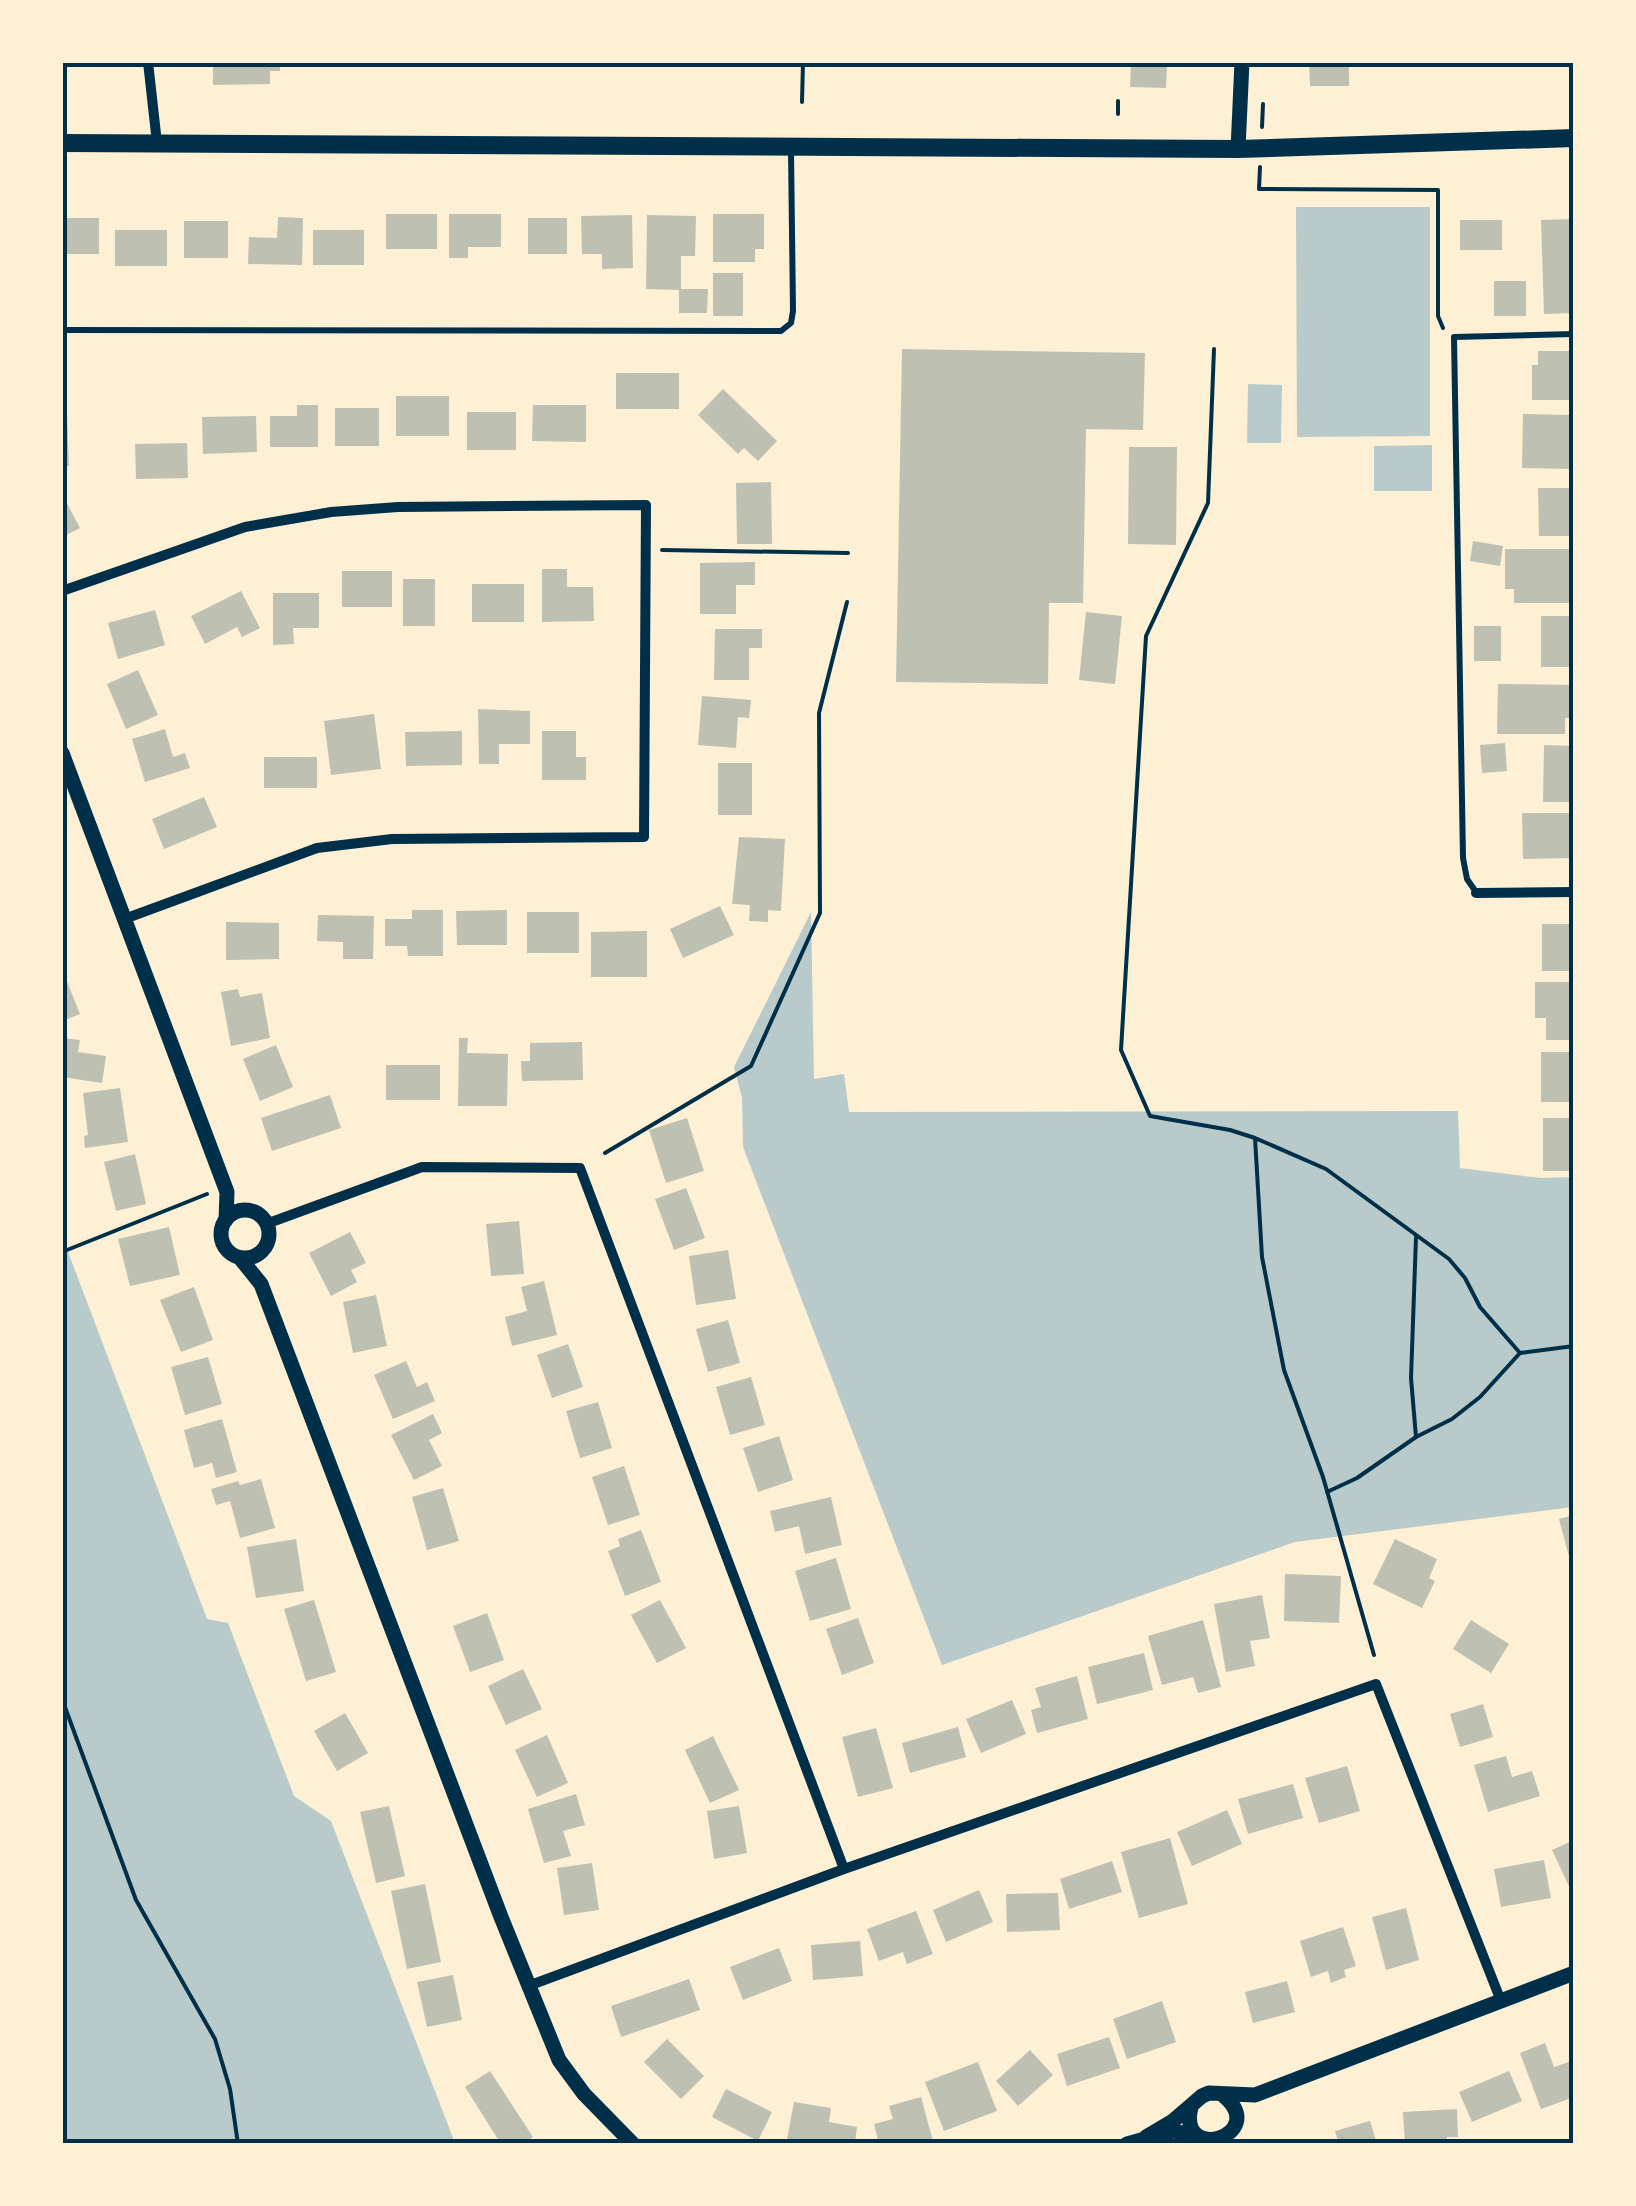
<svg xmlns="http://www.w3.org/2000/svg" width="1636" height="2206" font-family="Signika,sans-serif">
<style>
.green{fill:#b9caca}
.building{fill:#bec0b2}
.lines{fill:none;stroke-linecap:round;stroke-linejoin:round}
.path{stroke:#003049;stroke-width:4}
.service{stroke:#003049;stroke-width:6}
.minor{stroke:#003049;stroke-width:10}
.tertiary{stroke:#003049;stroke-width:15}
.secondary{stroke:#003049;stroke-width:18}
.neatline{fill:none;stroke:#003049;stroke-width:4}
</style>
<rect width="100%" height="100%" fill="#fdf0d5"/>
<path class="green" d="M1296 207H1430V436L1297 437Z
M1248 384 1282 385 1281 443H1247Z
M1432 445V491H1374V446Z
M811 912 814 1079 844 1074 849 1112 1458 1111 1460 1168 1541 1178 1573 1177V1507L1295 1542 942 1665 743 1147 742 1098 734 1067Z
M62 1236 207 1619 228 1623 294 1796 331 1821 455 2143H63Z"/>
<path class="building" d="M213 62H280V71H270V84L213 85Z
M1131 62H1167L1166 88 1130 87Z
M1309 62H1349V86H1310Z
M386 214H437V249H386Z
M449 214H501V247H468V258H449Z
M713 214H764V249H755V262H713Z
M632 215 633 268 602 269V254H582L581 216Z
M647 215 696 216 695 256H681V289H708L707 313H679V290L646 289Z
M278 217 303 218 302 265 248 264 249 237 277 238Z
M62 218H99V254H62Z
M528 218H567V254H528Z
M1574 219V313L1544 314 1541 220Z
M1460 220H1502V250H1460Z
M184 221H228V258H184Z
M115 230H167V266H115Z
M313 230H364V265H313Z
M713 273H743V316H713Z
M1494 281H1526V316H1494Z
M902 349 1145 353 1143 430 1086 429 1083 603H1049L1048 684 896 682Z
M1538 351H1574V400H1532V365H1538Z
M616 373H679V409H616Z
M723 389 777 441 758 461 744 448 738 454 698 415Z
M396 396H449V436H396Z
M297 405H318V447H270V416H297Z
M533 405H586V442L532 441Z
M335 408H379V446H335Z
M467 412H516V450H467Z
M62 414H67L69 466 62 467Z
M1523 414 1573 415 1572 469 1522 468Z
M256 416 257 452 203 454 202 417Z
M187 443 188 478 136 479 135 444Z
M1129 447H1177L1176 545 1128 544Z
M771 482 772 544H737L736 483Z
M1538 488H1574V536H1539Z
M62 494 80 528 62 537Z
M1473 541 1503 546 1500 566 1470 561Z
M1505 549H1574V603H1514V589H1505Z
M755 562V585H736V614H700V563Z
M542 569H567V587H593L594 621 542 622Z
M342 571H392V607H342Z
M403 579H435V626H403Z
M472 584H524V622H472Z
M241 591 260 628 242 637 237 627 205 644 191 616Z
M273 593H319V628H293L294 644 273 645Z
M155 610 165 645 118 659 108 623Z
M1086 612 1122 616 1115 684 1079 680Z
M1541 616H1574V667H1541Z
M1474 626H1501V661H1474Z
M715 629H762V648H749V680H714Z
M138 670 158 715 126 729 107 684Z
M1498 684 1574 685V718H1565V734H1497Z
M702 696 751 700 749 718 738 717 736 748 698 745Z
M478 709 530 711V744H499V764H479Z
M374 714 381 769 331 775 324 721Z
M165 729 173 757 185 753 190 768 145 782 132 739Z
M462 731V765L406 766 405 732Z
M542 731H576V757H586V780H542Z
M1505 743 1507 771 1482 773 1480 745Z
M1544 745 1574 746V802H1543Z
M264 757H317V788H264Z
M718 763H752V815H718Z
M204 797 217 827 164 849 152 819Z
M1522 813H1574V858L1523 859Z
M739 837 785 839 781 911 768 910V922L749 921 750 905 732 904Z
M720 906 734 935 683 958 670 929Z
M412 910H443V956H408L407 946H385V919H412Z
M507 910V945H457L456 911Z
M527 912H579V953H527Z
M318 915 374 916 373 959H343V942L317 941Z
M226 922 279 923V959L226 960Z
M1542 924H1574V971H1542Z
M647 931V977H591V932Z
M62 969 80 1014 62 1021Z
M1535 982H1574V1040H1546V1018H1535Z
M238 989 240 997 262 993 270 1038 231 1046 221 992Z
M62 1038 80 1040 78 1052 106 1056 102 1083 62 1077Z
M459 1038H468L467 1053 508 1054 507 1106H458Z
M582 1042 583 1080 522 1081 521 1061H530V1043Z
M276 1045 293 1087 260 1101 243 1059Z
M1541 1052H1574V1102H1541Z
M386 1065H440V1100H386Z
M120 1088 128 1142 85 1148 84 1136 88 1135 83 1093Z
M330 1095 341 1128 272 1151 261 1118Z
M687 1118 704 1171 666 1183 649 1130Z
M1543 1118H1574V1171H1543Z
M135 1154 146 1204 116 1211 104 1162Z
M686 1188 705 1238 674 1250 655 1199Z
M519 1221 524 1274 491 1276 486 1224Z
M169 1227 180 1275 130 1286 118 1239Z
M350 1232 366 1263 351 1270 357 1282 331 1296 309 1253Z
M728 1250 736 1299 696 1305 689 1256Z
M544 1281 557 1335 512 1346 505 1317 527 1311 521 1287Z
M194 1287 213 1340 181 1352 160 1300Z
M376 1295 387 1346 353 1353 343 1302Z
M728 1320 740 1363 708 1372 696 1329Z
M568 1344 583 1387 552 1398 537 1355Z
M208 1357 222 1404 185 1415 171 1367Z
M406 1361 417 1387 427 1382 435 1401 393 1419 374 1375Z
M751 1377 765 1425 730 1435 716 1387Z
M598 1402 612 1448 580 1458 566 1411Z
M433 1414 442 1433 429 1440 442 1466 414 1480 391 1435Z
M222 1419 237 1472 216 1478 212 1463 194 1468 184 1430Z
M779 1436 793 1480 758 1492 743 1448Z
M624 1466 640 1515 608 1525 592 1477Z
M261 1479 275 1528 240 1538 230 1501 216 1505 211 1489 238 1481 240 1485Z
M443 1488 459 1541 427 1550 412 1497Z
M831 1497 842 1545 805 1554 799 1526 775 1532 770 1511Z
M1574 1515V1567L1572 1568 1559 1519Z
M641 1530 661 1582 625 1596 608 1551 620 1546 618 1539Z
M296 1539 304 1591 256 1598 247 1547Z
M1395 1539 1437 1559 1429 1578 1435 1581 1422 1608 1373 1584Z
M836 1558 851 1609 810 1621 795 1571Z
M1285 1574 1341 1576 1339 1623 1284 1621Z
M1262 1595 1270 1638 1250 1641 1255 1666 1226 1672 1214 1604Z
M314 1600 336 1672 306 1681 284 1609Z
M660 1600 686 1648 657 1663 631 1615Z
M487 1613 504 1660 470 1672 453 1626Z
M858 1618 874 1663 842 1675 826 1629Z
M1203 1620 1221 1687 1198 1693 1193 1677 1162 1685 1148 1636Z
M1471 1620 1509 1644 1491 1673 1453 1649Z
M1144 1653 1153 1690 1097 1704 1088 1667Z
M523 1669 542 1709 506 1725 488 1686Z
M1077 1676 1088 1719 1037 1733 1031 1710 1041 1707 1035 1688Z
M1012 1700 1026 1734 981 1753 966 1719Z
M1483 1704 1493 1737 1460 1747 1450 1714Z
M345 1713 368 1753 337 1771 314 1731Z
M958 1727 966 1757 910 1773 902 1743Z
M876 1728 893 1788 858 1797 842 1737Z
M547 1735 568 1783 537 1797 515 1750Z
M713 1736 739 1790 710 1803 685 1750Z
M1506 1756 1512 1777 1532 1771 1540 1796 1488 1812 1474 1765Z
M1347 1766 1360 1811 1319 1823 1305 1778Z
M1293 1784 1303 1818 1248 1834 1238 1799Z
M576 1794 585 1825 563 1831 571 1856 544 1863 528 1809Z
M389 1806 405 1876 376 1883 360 1812Z
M739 1806 747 1853 714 1859 707 1811Z
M1227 1810 1242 1844 1192 1866 1177 1832Z
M1170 1838 1188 1904 1139 1918 1121 1852Z
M1574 1840V1897L1552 1850Z
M1544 1860 1551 1898 1501 1907 1494 1869Z
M1112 1861 1122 1892 1069 1909 1060 1879Z
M592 1863 599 1910 564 1915 557 1868Z
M425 1884 441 1962 407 1969 391 1891Z
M979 1890 993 1922 946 1942 933 1910Z
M1058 1893 1060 1930 1007 1932 1006 1894Z
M1406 1908 1419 1960 1386 1970 1372 1917Z
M916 1911 933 1954 907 1964 903 1952 879 1961 867 1929Z
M1343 1927 1356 1966 1344 1970 1346 1977 1331 1983 1328 1971 1311 1977 1300 1941Z
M860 1941 863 1976 813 1980 811 1945Z
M779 1948 792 1981 743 2000 730 1967Z
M453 1975 462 2020 427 2027 417 1982Z
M689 1979 700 2010 621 2037 611 2006Z
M1287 1981 1295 2012 1253 2023 1245 1992Z
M1162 2001 1176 2042 1127 2059 1113 2019Z
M1109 2037 1120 2068 1067 2086 1057 2054Z
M667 2039 704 2076 681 2099 644 2062Z
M1545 2043 1554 2067 1574 2060V2097L1541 2109 1520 2053Z
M1030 2050 1053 2075 1018 2106 996 2081Z
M978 2062 997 2111 944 2131 925 2082Z
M490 2071 533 2137 523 2144H501L465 2087Z
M1509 2071 1522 2101 1472 2122 1459 2092Z
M726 2089 772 2112 758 2141 712 2117Z
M921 2097 933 2141 879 2144 874 2124 893 2119 889 2106Z
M794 2102 831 2108 829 2122 857 2127 855 2144H786Z
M1457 2109 1458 2137H1447V2144H1405L1403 2112Z
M1370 2121 1377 2144H1339L1335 2131Z"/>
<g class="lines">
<path class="path" d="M1118 101V114
M802 102 803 62
M1262 127 1263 104
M1260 167 1259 189 1438 190V316L1443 328
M1214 349 1208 503 1146 636 1121 1050 1150 1116 1230 1130 1255 1138 1262 1257 1284 1370 1323 1477 1374 1655
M662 550 848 553
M1255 1138 1326 1169 1449 1259 1465 1278 1480 1307 1520 1353 1480 1397 1452 1419 1416 1437 1357 1478 1327 1492
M605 1153 751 1066 820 913 819 713 847 602
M62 1252 207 1194
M1520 1353 1574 1346
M1416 1437 1411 1378 1416 1237
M62 1699 136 1900 215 2039 230 2089 238 2144"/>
<path class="service" d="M62 330 781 331 791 323 793 311 791 151
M1476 892 1467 879 1463 858 1454 337 1574 334"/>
<path class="minor" d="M148 62 157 143
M62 591 245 527 331 512 398 507 646 505 644 837 392 839 317 848 127 918
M1476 893 1574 892
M266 1224 422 1167 580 1168 844 1869
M528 1986 844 1869 1376 1684 1501 2001"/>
<path class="tertiary" d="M1238 149 1242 62
M62 753 227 1192 226 1220
M221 1234a24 24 0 1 1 48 0a24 24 0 1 1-48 0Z
M240 1258 261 1284 501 1917 559 2060 584 2094 633 2144
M1191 2107C1177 2165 1270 2135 1224 2096
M1146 2137 1173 2121 1202 2096 1209 2093 1255 2095 1574 1973
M1127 2144 1173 2131 1198 2136"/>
<path class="secondary" d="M62 143 1238 149 1574 138"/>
</g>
<rect width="1636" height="2206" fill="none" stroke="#fdf0d5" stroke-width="130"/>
<rect x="65" y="65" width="1506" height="2076" class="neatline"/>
</svg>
